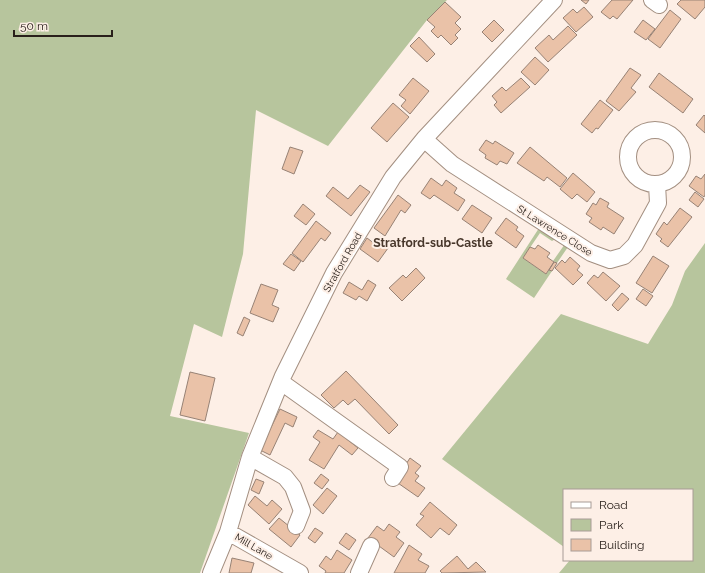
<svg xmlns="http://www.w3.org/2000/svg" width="705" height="573" font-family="Raleway,sans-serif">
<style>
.green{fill:#b7c59d}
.building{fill:#eac2a8;stroke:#978275}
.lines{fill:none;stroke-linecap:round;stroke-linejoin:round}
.minor-casing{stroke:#a38f81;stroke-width:18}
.minor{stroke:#fff;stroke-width:16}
.labels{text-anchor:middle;stroke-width:4;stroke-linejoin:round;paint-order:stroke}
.street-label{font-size:10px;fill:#29201b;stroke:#fdefe6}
.quarter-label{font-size:12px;font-weight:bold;fill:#47362a;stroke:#fdefe6}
</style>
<rect width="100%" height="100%" fill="#fdefe6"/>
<path class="green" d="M0 0H447L427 20 328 146 256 110 243 254 222 337 194 324 170 416 249 433 200 573H0Z
M541 225 559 237 552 241 540 233 523 258 546 274 549 270 552 271 534 298 506 279Z
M567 241 570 244 557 263 553 261Z
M705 243V573H559L570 560H692V490H564V547L442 459 561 314 648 344 672 305 685 271Z"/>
<path class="building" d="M581 0H589L586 4Z
M612 0H633L617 19 613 16 610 19 601 12Z
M681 0H705V7L695 19 677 4Z
M445 2 461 17 455 23 461 29 455 35 458 38 451 45 441 35 438 38 431 31 435 27 427 20Z
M584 7 593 17 576 32 563 18 573 9 577 13Z
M670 10 681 19 660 48 648 39Z
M494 20 504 30 492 42 482 32Z
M643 20 655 29 646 40 634 32Z
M568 26 577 35 548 62 535 48 549 35 553 40Z
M419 37 435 54 427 62 410 46Z
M535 57 549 70 535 85 521 72Z
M630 68 641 75 631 88 636 92 619 111 606 101Z
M659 73 693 99 683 113 649 87Z
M413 78 429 91 410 114 401 106 406 100 399 95Z
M521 78 530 87 501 113 494 105 497 102 492 96 502 87 506 91Z
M600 100 613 110 598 129 596 128 592 133 581 124Z
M393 103 409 117 387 142 371 128Z
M704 115 705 116V133L696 125Z
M486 140 493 144 495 141 514 153 507 164 500 161 497 165 485 158 486 155 479 150Z
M290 147 303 151 294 174 282 169Z
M530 147 567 178 560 187 547 177 544 181 517 163Z
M573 173 595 192 587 202 577 194 572 199 560 189Z
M705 174V195L704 197 689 186 696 176 701 179Z
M431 178 442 186 446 180 457 188 454 193 465 200 458 211 434 195 430 199 421 193Z
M360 185 370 192 351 216 326 196 333 187 348 199Z
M695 192 704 199 698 207 689 200Z
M398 195 411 205 405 213 401 210 385 236 374 228Z
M600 198 609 203 607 207 624 218 614 234 603 227 601 230 589 222 592 218 586 214 593 203 596 205Z
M303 204 315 214 306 225 294 216Z
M472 205 492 218 482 233 462 219Z
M680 208 692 217 668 247 660 241 662 239 656 234 664 222 667 225Z
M506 218 518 227 516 230 524 236 516 248 495 233Z
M316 221 331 233 325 241 321 238 303 262 292 253Z
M380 237 391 244 378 262 360 249 367 238 375 244Z
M538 245 550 253 547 257 554 262 546 274 523 258 530 247 535 249Z
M291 254 301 261 294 271 283 264Z
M653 256 669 266 652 293 636 283Z
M570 257 580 266 577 270 583 275 573 285 555 268 562 260 565 263Z
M554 262 557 263 552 271 549 270Z
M416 268 425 278 402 301 389 288 403 275 406 278Z
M603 272 620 286 606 301 587 283 594 275 598 278Z
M368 280 376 285 367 301 359 296 356 300 343 293 349 282 362 290Z
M261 284 278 290 272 305 279 308 273 322 250 313Z
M643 289 653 296 646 306 636 299Z
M622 293 629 299 618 311 612 305Z
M244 317 250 320 243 336 237 333Z
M346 371 398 425 389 434 355 399 348 405 343 400 334 408 321 395Z
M190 372 215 378 205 421 180 415Z
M280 409 297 417 293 427 285 423 270 455 260 450Z
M318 430 333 439 338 432 358 448 352 455 339 445 324 469 309 460 320 442 313 437Z
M410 458 421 466 415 473 419 476 415 481 425 488 418 497 395 481Z
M321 474 329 480 322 489 314 483Z
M256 479 264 482 259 494 251 490Z
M327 488 337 496 323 514 313 505Z
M255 496 267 506 272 500 282 509 269 524 248 505Z
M430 502 457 525 449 535 440 528 431 538 416 525 424 516 420 514Z
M279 518 300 535 291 547 269 529Z
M389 524 400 532 396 537 404 543 394 557 368 538 377 526 384 531Z
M315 528 323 533 315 543 308 538Z
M346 533 356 540 349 550 339 543Z
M409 545 422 554 418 560 429 566 425 573H394Z
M337 550 352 560 344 573H325L326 571 319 566 326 556 331 560Z
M457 556 468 569 476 562 486 572 442 573 440 571Z
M232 558 254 563 251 573H229Z"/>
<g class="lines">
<defs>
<path id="minor" d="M652 0 659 5
M628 157a27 27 0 1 1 54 0a27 27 0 1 1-54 0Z
M424 139 452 164 591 253 610 260 624 256 635 245 658 203 657 184
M281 382 400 467 393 478
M250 457 285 477 293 487 302 511 296 526
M228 532 300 573
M211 573 228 532 250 457 283 376 334 273 393 177 424 139 554 0
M359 573 371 546"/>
</defs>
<use href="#minor" class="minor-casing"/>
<use href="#minor" class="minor"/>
</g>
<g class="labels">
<g class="street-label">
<text transform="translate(555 230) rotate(32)" y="4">St Lawrence Close</text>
<text transform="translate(342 262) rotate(-60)" y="4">Stratford Road</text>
<text transform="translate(254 546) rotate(30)" y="4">Mill Lane</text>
</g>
<g class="quarter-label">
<text x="433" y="247">Stratford-sub-Castle</text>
</g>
</g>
<rect x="563" y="489" width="130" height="72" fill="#fdefe6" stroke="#a89c95"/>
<rect x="571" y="502" width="20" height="6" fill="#ffffff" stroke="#a89c95"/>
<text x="599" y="509" font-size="12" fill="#29201b">Road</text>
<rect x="571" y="519" width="20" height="12" fill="#b7c59d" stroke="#a89c95"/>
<text x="599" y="529" font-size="12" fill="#29201b">Park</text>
<rect x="571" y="539" width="20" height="12" fill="#eac2a8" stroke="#a89c95"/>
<text x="599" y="549" font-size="12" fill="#29201b">Building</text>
<path d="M14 30v6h98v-6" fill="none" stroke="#29201b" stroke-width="2"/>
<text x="20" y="30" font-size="12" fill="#29201b" stroke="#fdefe6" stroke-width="3" paint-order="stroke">50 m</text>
</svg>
